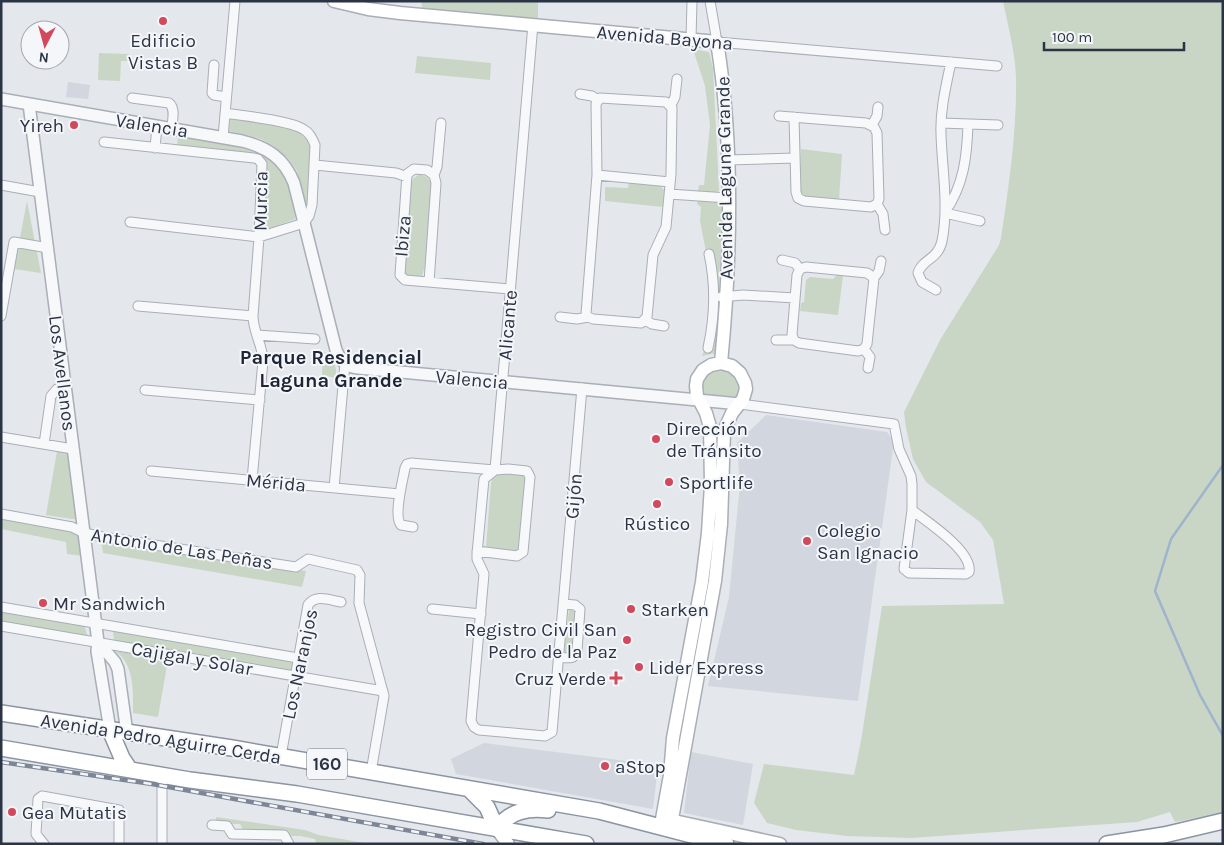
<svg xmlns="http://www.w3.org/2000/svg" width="1224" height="845" font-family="Karla,sans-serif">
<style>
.built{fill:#d2d6de}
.green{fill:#c9d6c5}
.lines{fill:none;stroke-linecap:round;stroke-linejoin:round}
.stream{stroke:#9fb4cc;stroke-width:2.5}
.minor-casing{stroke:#a9aeb7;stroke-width:11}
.tertiary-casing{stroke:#a9aeb7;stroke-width:14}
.secondary-casing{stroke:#a9aeb7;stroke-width:15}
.trunk-casing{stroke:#8b94a3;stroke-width:18}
.minor{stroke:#f7f8fa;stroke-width:9}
.tertiary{stroke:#f7f8fa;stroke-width:11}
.secondary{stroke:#fff;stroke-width:12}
.trunk{stroke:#fff;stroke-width:15}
.rail-casing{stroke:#7d8696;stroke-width:4.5}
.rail{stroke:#f4f6f9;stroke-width:2.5;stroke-dasharray:8;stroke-linecap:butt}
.poi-dot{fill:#d1495b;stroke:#f4f6f9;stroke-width:2}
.labels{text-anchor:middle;stroke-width:4;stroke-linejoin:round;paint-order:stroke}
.shield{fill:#f4f6f9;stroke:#676e7b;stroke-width:1}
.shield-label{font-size:18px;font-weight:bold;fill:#2b3445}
.street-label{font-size:19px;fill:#2b3445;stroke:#f4f6f9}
.poi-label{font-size:19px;fill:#2b3445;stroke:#f4f6f9;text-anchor:start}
.neighbourhood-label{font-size:20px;font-weight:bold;fill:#1d2536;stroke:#f4f6f9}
</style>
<rect width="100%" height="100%" fill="#e4e7ec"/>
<path class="built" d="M68 82 90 85 88 99 66 97Z
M766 415 887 432 894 441 858 701 708 686 729 597 740 485 737 443Z
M484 743 658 765 653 809 456 774 451 759Z
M691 752 753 764 743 825 684 813Z"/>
<path class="green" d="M421 1H538V19L423 11Z
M1003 1H1223V813L1175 822 1170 812 1137 822 911 838 847 836 796 830 767 823 754 803 764 764 854 775 861 741 882 606 1004 604 993 540 980 522 926 482 913 459 906 428 904 412 940 340 999 245 1001 238C1009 185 1017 131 1016 77 1015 52 1008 26 1003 1Z
M693 49 709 52 713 68 719 190 716 193 698 191 699 185H704L710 125 705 86Z
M99 53 129 54V61H121L120 81 98 80Z
M417 56 491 63 490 80 415 73Z
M230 117C250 121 280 123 297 130 303 133 307 138 311 144L309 203H304L298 184 297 171 290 161 275 147 261 139 251 136 229 131Z
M178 137C206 141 252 145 274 163 288 174 295 202 295 219L268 229 264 226 265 163 177 146Z
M801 149 842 154 839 200 802 196 800 193Z
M418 175C424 175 428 176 431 183 430 202 429 264 421 278L408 277 404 271 410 186 413 179Z
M629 182 660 186 664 190 663 207 605 201V187L628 188Z
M698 200 723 202 716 353 702 356 704 351 712 348C719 318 716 285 714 255L706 252 700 221 701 207 697 204Z
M27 201 41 273 14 269Z
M838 274 843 275 838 315 800 311 801 303 804 302 806 280 810 277 833 279Z
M323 351 333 357 336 370V378L322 375Z
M715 370C730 369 735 375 742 388L738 397 702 394C701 382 704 377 715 370Z
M57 451 70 453 79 520 46 515Z
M500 472 526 474 521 547 516 553 486 549V547L491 483 493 477Z
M1 510 81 523 84 556 67 554 66 542 1 529Z
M101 540 306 571 302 587 103 553Z
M569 609 576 612 572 652 564 655Z
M1 611 84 625 88 637 1 622Z
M113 630 296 660 293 671 114 641Z
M115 651 168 660 158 717 133 713C133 692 135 664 115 651Z
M216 817 305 830 319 835 370 844H316L315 839 300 836H247L240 824H216Z"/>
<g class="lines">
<path class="stream" d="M1223 465 1171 539 1155 591 1200 695 1223 736"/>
<defs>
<path id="minor" d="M710 1 717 42 997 66
M533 24 495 470 484 479 477 554V559L484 574 471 721 474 727 479 730 545 736 552 732 582 388
M691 39 692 1
M214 65 212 93 214 95 226 97
M580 94 592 96 598 100
M132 98 169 103C176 109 172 120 172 129
M600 98 666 102 672 108 671 174 666 227 653 255 647 317 641 323 593 319 588 317 586 314 597 175 596 104Z
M671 105 675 97 677 79
M779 116 866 123 874 127 877 133 879 199 877 204 883 214 885 230
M794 117 796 192 798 198 804 201 871 207 877 204
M941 123 998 125
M872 125 877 116 878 107
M223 137 235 1
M104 142 254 158 258 159 262 164 259 237 253 316C253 332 263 346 263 361L252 480
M155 148 157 126
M728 160 795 158
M315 165 396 173 407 177
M434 175 427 170 414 169 407 174 400 275 405 280 510 289
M597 175 670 182
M1 185 40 192
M669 194 728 198
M945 212C964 185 967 156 968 124
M945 213 980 221
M130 222 259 237 304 223 309 216 312 205 315 145C312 138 310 133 303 129 289 120 243 116 225 113
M782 260 795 263 800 269
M429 282 436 183 434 175 437 167 441 123
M936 290 922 282 918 273C922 259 938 260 942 241 949 205 942 169 941 134 940 110 946 86 951 62
M721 297 743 295 795 298
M138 306 253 316
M1 316 14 242 48 248
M560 317 577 319 588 317
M645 320 652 324 664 326
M257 335 315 339
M776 340H794L799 343 858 351 864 349 867 344 874 278 879 271 881 261
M794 340 792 335 797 275 800 269 806 267 867 273 874 278
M708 348C715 316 716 286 709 254
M864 349 870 357 868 368
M145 390 260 400
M740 404 894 424 899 449 911 476 912 484V510L904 569 909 573 966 574 969 572C973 551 926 521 912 510
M1 437 73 449
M44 444 51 396 57 389 65 385
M151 471 400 494
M334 488 345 363
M1 514 72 527 84 533 103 537 296 567 308 559 357 570 360 575 359 603 384 696 371 772
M413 527 401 525C393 516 403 480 405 468L407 464 411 463 495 470 508 469 527 471 530 477 523 552 517 556 477 551
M1 607 298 658
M432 609 481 614
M1 626 383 691
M559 657C567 658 575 660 577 651L580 609 575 605 563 604
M281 756 308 605C316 594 329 600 341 602
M162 776V844
M212 825 227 826 232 834 284 835 289 844
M44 844 36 834 38 799 42 796 119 810V844"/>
<path id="tertiary" d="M1 99 242 141C267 147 284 158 294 183L336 350C340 361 347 367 358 368L740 404
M29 104 98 642 97 651 110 730
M98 642 115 662 118 669 127 733"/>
<path id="secondary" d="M334 1 368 9 400 13 717 42C734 145 731 259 721 363
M662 819 670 775 673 738 702 582 708 533 711 485 710 427 706 413 697 396 696 386 697 379 703 370 711 365 721 363 732 366 740 373 745 383 746 389 743 399 732 413 724 431 721 524 715 581 672 819
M665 819 780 844
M497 829 508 844"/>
<path id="trunk" d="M1 713 232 748 599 811 726 844
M110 730 122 758 130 770
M1 748 190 780 297 794 586 844
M469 789 487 807 497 829
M497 829C508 812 528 807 548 810
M1107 844 1164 835 1223 821"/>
</defs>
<use href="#minor" class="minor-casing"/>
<use href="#tertiary" class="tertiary-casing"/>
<use href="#secondary" class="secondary-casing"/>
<use href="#trunk" class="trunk-casing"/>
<use href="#minor" class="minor"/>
<use href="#tertiary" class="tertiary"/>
<use href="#secondary" class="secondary"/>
<use href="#trunk" class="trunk"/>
<defs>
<path id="rail" d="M1 762 152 784 483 844"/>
</defs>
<use href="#rail" class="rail-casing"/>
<use href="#rail" class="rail"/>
</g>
<g class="poi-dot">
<circle cx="163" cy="21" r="5"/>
<circle cx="74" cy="125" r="5"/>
<circle cx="656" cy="439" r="5"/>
<circle cx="669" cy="482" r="5"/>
<circle cx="657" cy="504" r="5"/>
<circle cx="807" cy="541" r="5"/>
<circle cx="43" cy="603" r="5"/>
<circle cx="631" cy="609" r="5"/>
<circle cx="627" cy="640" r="5"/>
<circle cx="639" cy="667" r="5"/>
<path d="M613.5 670.5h5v5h5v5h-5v5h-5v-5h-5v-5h5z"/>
<circle cx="605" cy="766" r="5"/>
<circle cx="12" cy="812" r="5"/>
</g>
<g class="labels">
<rect class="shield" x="307" y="748.5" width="40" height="31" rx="4"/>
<g class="shield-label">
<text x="327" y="770">160</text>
</g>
<g class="street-label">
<text transform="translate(665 37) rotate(5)" y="7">Avenida Bayona</text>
<text transform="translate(152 125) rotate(9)" y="7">Valencia</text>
<text transform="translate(724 178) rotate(-91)" y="7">Avenida Laguna Grande</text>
<text transform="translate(260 201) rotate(-89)" y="7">Murcia</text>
<text transform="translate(402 236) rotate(-85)" y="7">Ibiza</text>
<text transform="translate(507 325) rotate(-85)" y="7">Alicante</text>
<text transform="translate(63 373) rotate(83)" y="7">Los Avellanos</text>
<text transform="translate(472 379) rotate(5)" y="7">Valencia</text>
<text transform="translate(276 482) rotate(5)" y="7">Mérida</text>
<text transform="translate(573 496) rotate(-85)" y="7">Gijón</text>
<text transform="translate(182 548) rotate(9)" y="7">Antonio de Las Peñas</text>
<text transform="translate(192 658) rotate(10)" y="7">Cajigal y Solar</text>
<text transform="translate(299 664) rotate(-78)" y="7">Los Naranjos</text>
<text transform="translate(161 738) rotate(9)" y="7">Avenida Pedro Aguirre Cerda</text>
</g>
<g class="poi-label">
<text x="163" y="47" text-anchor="middle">Edificio<tspan x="163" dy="22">Vistas B</tspan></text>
<text x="64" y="132" text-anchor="end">Yireh</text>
<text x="666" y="435">Dirección<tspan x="666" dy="22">de Tránsito</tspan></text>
<text x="679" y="489">Sportlife</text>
<text x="657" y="530" text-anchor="middle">Rústico</text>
<text x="817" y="537">Colegio<tspan x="817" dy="22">San Ignacio</tspan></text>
<text x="53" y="610">Mr Sandwich</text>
<text x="641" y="616">Starken</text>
<text x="617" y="636" text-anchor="end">Registro Civil San<tspan x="617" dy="22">Pedro de la Paz</tspan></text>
<text x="649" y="674">Lider Express</text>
<text x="606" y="685" text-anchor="end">Cruz Verde</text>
<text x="615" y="773">aStop</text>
<text x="22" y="819">Gea Mutatis</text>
</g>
<g class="neighbourhood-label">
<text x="331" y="364">Parque Residencial<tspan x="331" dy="23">Laguna Grande</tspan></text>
</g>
</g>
<rect width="1224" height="845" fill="none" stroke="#2b3445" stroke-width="5"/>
<g transform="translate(45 45) rotate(186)"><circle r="24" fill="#f4f6f9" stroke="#a4a8b1"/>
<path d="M0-4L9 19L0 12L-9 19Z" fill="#d1495b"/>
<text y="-8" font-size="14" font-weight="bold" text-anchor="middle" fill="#2b3445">N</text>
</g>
<path d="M1044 42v8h140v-8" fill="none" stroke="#2b3445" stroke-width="2.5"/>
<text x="1052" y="42" font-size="15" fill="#2b3445" stroke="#f4f6f9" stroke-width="4" paint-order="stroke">100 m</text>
</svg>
